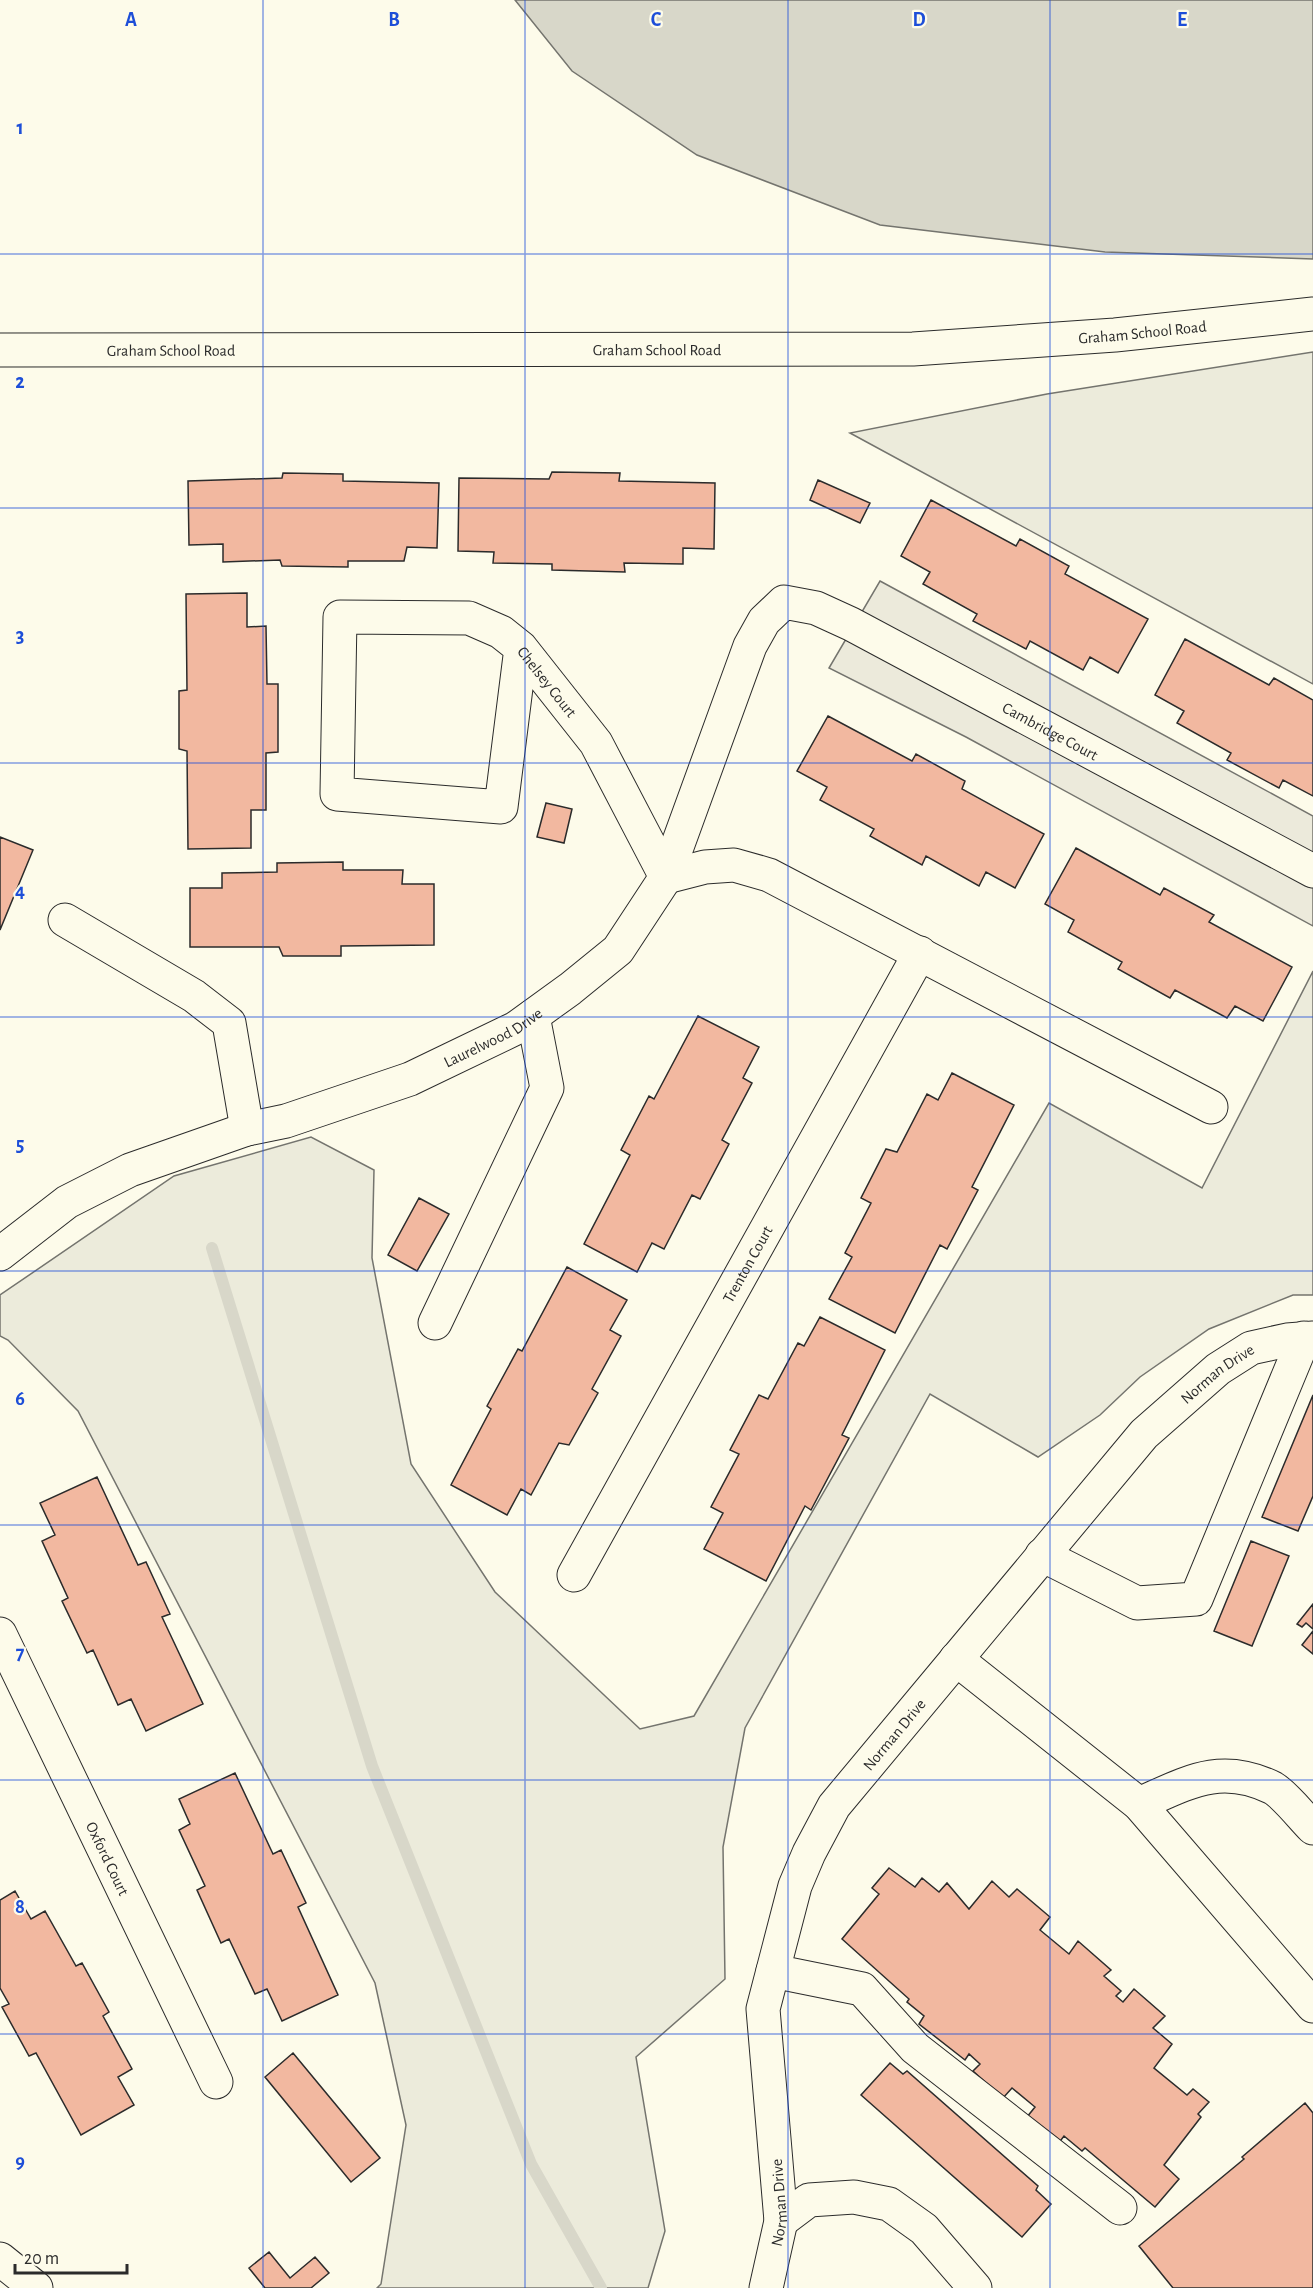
<svg xmlns="http://www.w3.org/2000/svg" width="1313" height="2288" font-family="'Alegreya Sans',sans-serif">
<style>
.green{fill:#ecebdb;stroke:#74746e;stroke-width:1.5}
.parking{fill:#eceadb;stroke:#74746e;stroke-width:1.5}
.water{fill:#d8d7c9;stroke:#74746e;stroke-width:1.5}
.lines{fill:none;stroke-linecap:round;stroke-linejoin:round}
.stream{stroke:#d8d7c9;stroke-width:12}
.building{fill:#f2b8a0;stroke:#2b2b2b;stroke-width:1.5}
.minor-casing{stroke:#2b2b2b;stroke-width:35}
.minor{stroke:#fdfbea;stroke-width:33}
.grid{fill:none;stroke:#1d4ed8;stroke-width:1.5;stroke-opacity:0.55}
.labels{text-anchor:middle;stroke-width:4.5;stroke-linejoin:round;paint-order:stroke}
.street-label{font-size:16px;fill:#2b2b2b;stroke:#fdfbea}
.grid-label{font-size:20px;text-anchor:middle;font-weight:bold;fill:#1d4ed8;stroke:#fdfbea;stroke-width:4.5;stroke-linejoin:round;paint-order:stroke}
</style>
<rect width="100%" height="100%" fill="#fdfbea"/>
<path class="green" d="M1313 352V684L850 433 1047 394Z
M1313 971V1295H1293L1209 1329 1140 1377 1100 1415 1038 1457 930 1394 745 1728 723 1847 725 1979 636 2057 665 2231 648 2288H377L381 2284 406 2125 375 1983 78 1411 8 1340 0 1336V1295L174 1176 311 1137 374 1170 372 1258 411 1464 495 1592 640 1729 694 1716 1049 1103 1202 1188Z"/>
<path class="parking" d="M880 581 1313 816V926L966 737 829 668Z"/>
<path class="water" d="M515 0H1313V259L1105 252 880 225 697 155 572 71Z"/>
<g class="lines">
<path class="stream" d="M212 1248 372 1766 531 2164 601 2288"/>
</g>
<path class="building" d="M552 472 620 473 619 481 715 483 714 549 683 548V564L624 563 625 572 552 570V564L493 563 494 552 458 551 459 478 549 479Z
M283 473 343 474V481L439 483 437 548 407 547 404 561H348V567L282 566 280 560 223 562V544L189 545 188 481 282 478Z
M818 480 870 503 860 523 810 500Z
M931 500 1016 546 1020 539 1069 566 1065 574 1148 619 1118 673 1090 657 1083 670 1030 641 1026 649 973 621 977 614 923 584 930 572 901 556Z
M247 593V627L266 626 267 684H278V752L266 753V810H251V848L188 849 187 751 179 749V691L187 690 186 594Z
M1185 639 1269 685 1274 678 1313 700V796L1283 780 1279 788 1227 760 1231 753 1177 723 1184 711 1155 695Z
M828 716 912 761 916 754 965 781 962 789 1044 834 1015 888 986 872 979 886 926 856 922 865 870 836 874 829 820 800 827 787 797 771Z
M546 803 572 809 564 843 537 837Z
M0 837 33 850 0 930Z
M1076 848 1160 895 1164 888 1214 915 1209 922 1292 967 1263 1021 1235 1006 1227 1018 1175 990 1170 998 1118 969 1122 962 1068 932 1074 920 1045 904Z
M343 862V870H403L402 884H434V945L341 946V956H283L279 947H190V888H222V873L277 872V863Z
M698 1016 759 1047 743 1078 752 1083 722 1140 729 1144 700 1199 692 1195 664 1249 652 1243 637 1272 584 1244 630 1155 621 1150 649 1096 654 1099Z
M952 1073 1014 1105 972 1187 978 1190 947 1249 940 1245 895 1333 829 1299 852 1257 845 1253 871 1203 861 1198 886 1149 897 1152 927 1094 938 1100Z
M419 1198 449 1214 417 1271 388 1255Z
M567 1267 627 1300 610 1330 621 1336 592 1389 598 1393 569 1445 559 1443 531 1495 521 1489 507 1515 451 1485 491 1409 487 1406 518 1349 522 1351Z
M820 1317 885 1350 842 1435 849 1438 811 1510 805 1506 766 1581 704 1549 723 1513 711 1507 739 1454 730 1450 759 1395 768 1399 798 1343 804 1346Z
M1313 1395V1496L1298 1531 1262 1517Z
M97 1477 138 1565 146 1562 170 1614 162 1617 203 1704 146 1731 131 1699 118 1705 93 1650 87 1653 62 1601 68 1598 42 1541 55 1535 40 1503Z
M1251 1541 1289 1556 1252 1646 1214 1631Z
M1313 1604V1629L1306 1623 1302 1627 1297 1624Z
M1313 1631V1654L1302 1645Z
M235 1773 273 1854 281 1850 306 1903 298 1907 338 1995 282 2021 267 1989 255 1994 229 1939 221 1943 197 1890 205 1886 179 1830 190 1824 179 1799Z
M889 1868 915 1887 922 1878 939 1892 947 1883 969 1909 992 1881 1009 1897 1017 1889 1050 1917 1040 1930 1069 1954 1078 1941 1111 1970 1104 1976 1121 1991 1116 1996 1123 2002 1134 1989 1165 2016 1153 2028 1172 2044 1154 2068 1187 2095 1193 2089 1209 2102 1198 2114 1201 2117 1164 2165 1179 2179 1155 2207 1085 2148 1082 2151 1064 2136 1058 2144 1027 2117 1035 2107 1012 2088 1003 2098 973 2071 980 2064 969 2054 965 2060 919 2024 924 2016 907 2002 909 1999 842 1939 879 1894 872 1888Z
M15 1891 31 1919 45 1911 76 1966 82 1963 109 2012 103 2016 132 2069 118 2077 134 2105 81 2135 36 2053 29 2056 2 2007 9 2004 0 1988V1900Z
M293 2053 380 2158 351 2182 265 2077Z
M890 2063 903 2074 907 2071 1038 2186 1036 2190 1051 2204 1022 2237 861 2095Z
M1305 2103 1313 2113V2288H1173L1139 2246 1244 2159 1242 2157Z
M269 2252 290 2278 315 2257 329 2273 311 2288H265L249 2268Z"/>
<g class="lines">
<defs>
<g id="minor">
<path id="s1" d="M0 350 913 349 1115 335 1313 314"/>
<path id="s2" d="M521 648 501 807 337 794 340 617 469 618 501 632 521 648 596 743 666 877 705 867 734 865 769 875 1211 1107"/>
<path d="M65 920 194 996 229 1023 247 1129"/>
<path id="s3" d="M0 1254 67 1202 130 1170 247 1129 286 1121 410 1079 516 1028 570 989 618 950 666 877 750 646 764 621 784 602 816 608 851 624 1313 871"/>
<path d="M435 1323 547 1088 533 1016"/>
<path d="M1042 1555 1137 1603 1196 1599 1304 1338"/>
<path id="s4" d="M574 1575 920 953"/>
<path id="s5" d="M0 1634 216 2082"/>
<path d="M956 1659 1139 1804 1313 2006"/>
<path d="M1139 1804C1187 1783 1220 1762 1273 1788 1285 1795 1302 1817 1313 1828"/>
<path d="M773 1971 862 1989 915 2048 1120 2208"/>
<path d="M781 2221 809 2200 854 2197 889 2204 924 2229 975 2288"/>
<path d="M0 2259 36 2288"/>
<path id="s6" d="M766 2288 781 2221 763 2009 795 1886 809 1853 834 1806 1144 1434 1218 1369 1251 1348 1287 1340 1313 1338"/>
</g>
</defs>
<use href="#minor" class="minor-casing"/>
<use href="#minor" class="minor"/>
</g>
<path class="grid" d="M263 0V2288M525 0V2288M788 0V2288M1050 0V2288M0 254H1313M0 508H1313M0 763H1313M0 1017H1313M0 1271H1313M0 1525H1313M0 1780H1313M0 2034H1313"/>
<g class="labels">
<g class="street-label">
<text dy="6" stroke="none"><textPath href="#s1" startOffset="1143">Graham School Road</textPath></text>
<text dy="6" stroke="none"><textPath href="#s1" startOffset="171">Graham School Road</textPath></text>
<text dy="6" stroke="none"><textPath href="#s1" startOffset="657">Graham School Road</textPath></text>
<text dy="6" stroke="none"><textPath href="#s2" startOffset="734">Chelsey Court</textPath></text>
<text dy="6" stroke="none"><textPath href="#s3" startOffset="1383">Cambridge Court</textPath></text>
<text dy="6" stroke="none"><textPath href="#s3" startOffset="543">Laurelwood Drive</textPath></text>
<text dy="6" stroke="none"><textPath href="#s4" startOffset="356">Trenton Court</textPath></text>
<text dy="6" stroke="none"><textPath href="#s6" startOffset="1077">Norman Drive</textPath></text>
<text dy="6" stroke="none"><textPath href="#s6" startOffset="591">Norman Drive</textPath></text>
<text dy="6" stroke="none"><textPath href="#s5" startOffset="249">Oxford Court</textPath></text>
<text dy="6" stroke="none"><textPath href="#s6" startOffset="87">Norman Drive</textPath></text>
</g>
</g>
<g class="grid-label">
<text x="131" y="26">A</text>
<text x="394" y="26">B</text>
<text x="656" y="26">C</text>
<text x="919" y="26">D</text>
<text x="1182" y="26">E</text>
<text x="20" y="134">1</text>
<text x="20" y="388">2</text>
<text x="20" y="642">3</text>
<text x="20" y="897">4</text>
<text x="20" y="1151">5</text>
<text x="20" y="1405">6</text>
<text x="20" y="1659">7</text>
<text x="20" y="1913">8</text>
<text x="20" y="2168">9</text>
</g>
<path d="M15 2264v9h112v-9" fill="none" stroke="#2b2b2b" stroke-width="3"/>
<text x="24" y="2264" font-size="18" fill="#2b2b2b" stroke="#fdfbea" stroke-width="4.5" paint-order="stroke">20 m</text>
</svg>
